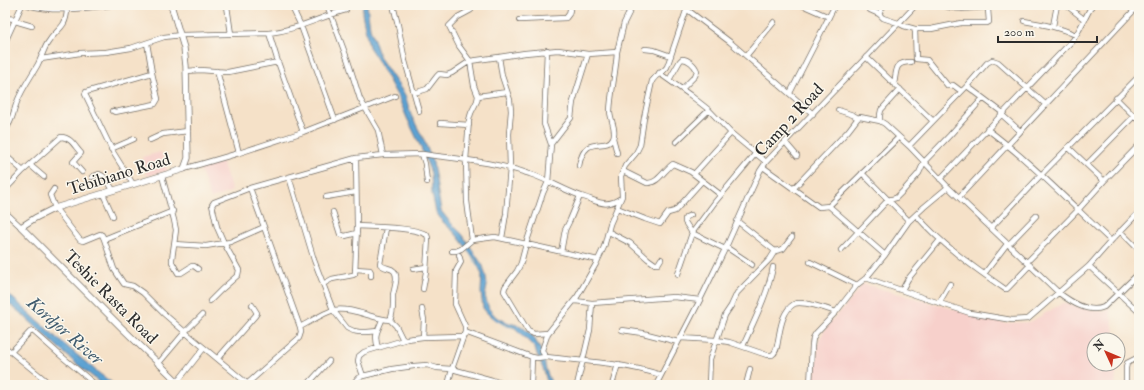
<svg xmlns="http://www.w3.org/2000/svg" width="1144" height="390" font-family="'IM FELL Double Pica',serif">
<style>
.built{fill:#f7d0cb}
.water{fill:#5da2d2;stroke:#44667e}
.lines{fill:none;stroke-linecap:round;stroke-linejoin:round}
.stream{stroke:#5da2d2;stroke-width:1}
.minor-casing{stroke:#726b62;stroke-width:6}
.major-casing{stroke:#726b62;stroke-width:7}
.minor{stroke:#fff;stroke-width:4.5}
.major{stroke:#fff;stroke-width:5.5}
.labels{text-anchor:middle;dominant-baseline:central;stroke-width:3;stroke-linejoin:round;paint-order:stroke}
.street-label{font-size:17px;fill:#2b2b2b;stroke:#fbf7ec}
.water-label{font-size:18px;font-style:italic;fill:#3f5b6e;stroke:#fbf7ec}
</style>
<rect width="100%" height="100%" fill="#fbf7ec"/>
<filter id="ink" filterUnits="userSpaceOnUse"><feTurbulence type="fractalNoise" baseFrequency=".025" numOctaves="2"/><feDisplacementMap in="SourceGraphic" scale="8" xChannelSelector="R" yChannelSelector="G"/><feConvolveMatrix kernelMatrix="1 2 1 2 8 2 1 2 1" color-interpolation-filters="sRGB"/></filter>
<filter id="wash" filterUnits="userSpaceOnUse"><feTurbulence type="fractalNoise" baseFrequency=".012" numOctaves="4" result="noise"/><feDisplacementMap in="SourceGraphic" scale="16" xChannelSelector="R" yChannelSelector="G"/><feGaussianBlur stdDeviation="0.9" result="paint"/><feColorMatrix in="noise" values="0 0 0 0 0 0 0 0 0 0 0 0 0 0 0 0 0 1.4 0 .05"/><feComposite in="paint" operator="in"/></filter>
<g filter="url(#wash)">
<rect width="100%" height="100%" fill="#f5e1c8"/>
<!-- built -->
<path class="built" d="M161 152 167 171 147 176 142 157Z
M222 161 232 191 211 199 200 169Z
M863 284 1004 323 1030 322 1063 303 1105 312 1109 306 1116 340H1094V364H1117L1115 385H813L819 340 829 323 843 309Z"/>
<!-- water -->
<path class="water" d="M363 5H367L370 28 380 58 405 95 411 115 424 140 433 163 441 211 451 223 462 234 483 266 486 277 487 286 485 296 489 309 496 317 509 323 521 326 533 336 543 354 546 370 552 385H548L544 371 534 347 515 328 494 319 488 314 483 308 481 292 482 275 476 260 455 233 443 222 436 212 432 194 431 173 419 143 407 118 399 99 377 59 369 47 362 13Z
M5 291 58 339 100 374 115 385H103L73 361 23 315 5 301Z"/>
<g class="lines">
<!-- stream -->
<path class="stream" d="M467 249 479 268
M492 317 506 326 512 327"/>
</g>
</g>
<g filter="url(#ink)">
<g class="lines">
<defs>
<path id="minor" d="M28 5C56 13 83 8 111 5
M228 5 227 6 231 34
M291 5 301 26 335 120
M327 5 348 61 360 99 378 130 383 155
M393 5 398 25 405 61 419 111
M609 5 630 11
M681 5 730 42 813 114
M802 5 829 17
M870 5V10L879 14 883 18 898 23 904 26 915 29H931L961 23H987L989 22 988 9 986 7C973 8 955 11 943 5
M1066 5 1085 20
M471 10 458 17 449 26 459 46 470 61 474 86 478 96 477 101 471 113 469 120 466 160 467 201 472 240
M879 14 884 5
M5 18 16 19
M519 20 566 18 569 14 571 5
M15 21 32 26
M1024 21C1042 24 1059 27 1076 35
M1053 26 1057 5
M915 29 916 59 927 60 948 86H950L953 85 961 91
M269 33 278 62 303 132
M5 42 22 5
M645 49 654 50 671 56
M547 50 544 124 551 144 571 118 573 102 588 54
M746 56 774 22
M866 57 933 121
M41 59 80 53 106 52 131 48 164 37 181 35 269 33C297 30 320 17 346 10
M187 71 200 70 228 72 278 62
M217 71 239 153
M659 73 690 95 709 110 731 133 766 162
M669 80 680 61 682 59C688 59 695 65 697 71L695 76 682 89
M894 84C897 70 894 62 911 62
M967 86 987 63 992 60 998 62 1045 104
M414 93 427 89 437 76 439 74 447 75 452 73 470 61 499 57
M790 93 835 5
M478 96 507 92
M1116 98 1139 121
M113 111 115 112 155 104 158 99 152 73 147 43
M1001 114 1020 131
M880 121V115L881 110 900 89
M440 123 469 125
M987 129C1032 163 1070 203 1111 241
M5 130C13 121 13 112 17 102 22 89 30 78 37 66 41 59 43 51 47 44 56 28 66 30 67 10
M613 138 617 153
M150 140 163 134 188 131
M676 142 709 110
M785 142 797 156
M909 146 967 86 983 98
M1068 147 1104 181
M111 149 134 139
M422 154C458 159 496 162 530 174 549 180 565 191 584 197 599 202 606 208 621 198
M5 155 23 171
M1087 164 1139 111
M30 165 44 177
M579 166C585 132 605 153 613 138 617 130 610 119 610 111 611 91 616 72 617 52
M763 167 819 207 829 206 899 137
M184 169 239 153 303 132 395 96
M623 171 647 183C658 184 665 169 673 164L691 172 721 195
M862 173 909 221
M694 174 731 133
M162 176 174 220 176 230 172 259V262L178 273H181L192 266H194L198 269
M92 177 99 174 103 176 107 180 113 190
M289 177 314 260 333 310 347 328C357 334 366 332 377 331
M940 179 1073 40 1079 30 1092 5
M133 184 113 152 85 94 86 92 152 73
M948 187 1059 293C1071 302 1089 314 1104 307L1139 273
M54 189 50 195 55 208 80 240 83 241 100 234 102 235 104 239
M793 189 848 131 858 118
M5 190 23 171 61 137C71 137 75 147 81 153L73 162 82 172
M103 194 113 216
M326 197 356 192
M959 197 1139 5
M829 206 885 255
M617 208 645 219 660 224 668 213 675 211 702 181
M173 211 104 239 114 269 124 284 133 286 143 293 163 313 185 332 249 385
M5 212 21 227
M333 212 340 234 345 236 357 233
M691 215 686 217 685 219V222L692 233 725 249
M916 215C941 244 973 267 1005 289H1007L1009 287 1030 265
M737 221 775 251
M357 226C372 227 416 227 427 235L428 238 426 272 423 289
M386 228 380 264C384 269 390 267 394 271 399 277 394 289 393 295 393 304 394 312 390 320L396 326 403 340
M991 228 1041 175 1139 76
M1120 231 1139 250
M609 232 630 243 648 259 655 264H658L661 259
M502 238 506 214 510 168 509 134 511 111 510 100 502 76 499 57 525 53 558 50 588 54 617 52 624 23 633 5
M174 244 206 246 230 242 264 227
M726 247 744 259 752 265
M841 250 888 200 896 198 903 191 919 173 924 162 950 135 983 98 1003 113
M452 251H456L461 249 472 240 495 237 598 260
M561 252 565 230 570 220 580 196
M810 262 857 285
M1027 262 1078 210 1104 181 1139 145
M1089 266 1139 312
M355 269 370 270 371 272V276
M413 269 426 267
M678 274 692 233 715 202 756 153
M984 274 1007 244 1011 242 1036 216
M866 278 921 297 970 313 1012 320 1028 319 1089 266 1111 241 1139 212
M323 284 332 279 353 275 355 274 357 226 356 158
M902 290 908 279 940 240
M210 301 221 290 238 275 239 270 224 243 217 227 212 205 214 202 250 188 356 158 383 155 422 154 425 164 427 182
M575 301 592 303 674 297 700 300
M939 303 950 284
M422 309 424 320 423 337
M300 327C308 323 325 312 334 310 353 307 372 319 390 320
M622 330 643 333 678 342
M465 332 532 357 531 385
M548 333 534 334 528 331 504 291 505 287 517 271 521 263 526 244 543 193 548 182 551 144
M680 338 716 340 729 342 767 355H772C777 352 777 346 778 341 780 330 782 311 794 304 801 300 828 309 836 312
M743 346C754 321 768 294 773 267
M5 347 44 379 47 382V385
M378 348C374 334 377 333 382 320
M11 352 30 332 33 331 60 355 96 385
M532 357 537 358 545 357C584 361 623 363 661 375
M545 357 542 350 548 333 577 297 596 264 604 247 610 224 622 196 621 176 625 166 636 153 640 145 644 118 652 81C657 73 663 73 667 67L688 5
M218 358 255 316 257 313 252 305
M158 364 185 332 202 315
M363 376 392 369 414 366 427 365 437 368 452 369 492 380 507 385
M178 381 204 348
M248 383 299 338 301 332 300 327 250 188
M307 385 329 361
M352 385 358 378 363 376 358 361 359 356 364 352 407 339 423 337 464 336
M448 385 452 369 465 332V326L455 304 456 271 461 262 459 255
M577 385 590 330 592 303
M612 385 618 364
M656 385 700 300 726 247 760 171 766 162 916 5
M709 385 710 359 725 315 731 306 737 293 770 259 775 251 783 249 792 237
M746 385 750 369
M810 385 812 346 813 338 816 333 836 312 857 285 866 278 885 255 909 221 924 207 948 187 909 146 885 124 880 121 860 117 858 118 853 115 838 110
M1126 385V368L1127 363 1139 357"/>
<path id="major" d="M171 5 184 48 186 66 188 158 184 169 55 208 35 218 21 227 122 328 181 385"/>
</defs>
<!-- minor casing -->
<use href="#minor" class="minor-casing"/>
<!-- major casing -->
<use href="#major" class="major-casing"/>
<!-- minor -->
<use href="#minor" class="minor"/>
<!-- major -->
<use href="#major" class="major"/>
</g>
</g>
<g class="labels">
<!-- street labels -->
<g class="street-label">
<text transform="translate(789 120) rotate(-47)">Camp 2 Road</text>
<text transform="translate(119 174) rotate(-17)">Tebibiano Road</text>
<text transform="translate(111 297) rotate(45)">Teshie Rasta Road</text>
</g>
<!-- water labels -->
<g class="water-label">
<text transform="translate(65 331) rotate(41)">Kordjor River</text>
</g>
</g>
<!-- margin -->
<rect width="1144" height="390" fill="none" stroke="#fbf7ec" stroke-width="20"/>
<!-- north arrow -->
<g transform="translate(1106 352) rotate(314)"><circle r="19" fill="#fbf7ec" stroke="#a8a59f"/>
<path d="M0-3L7 15L0 10L-7 15Z" fill="#c8321e"/>
<text y="-6" font-size="11" font-weight="bold" text-anchor="middle" fill="#2b2b2b">N</text>
</g>
<!-- scale -->
<path d="M998 36v6h99v-6" fill="none" stroke="#2b2b2b" stroke-width="2"/>
<text x="1004" y="36" font-size="12" fill="#2b2b2b" stroke="#fbf7ec" stroke-width="3" paint-order="stroke">200 m</text>
</svg>
